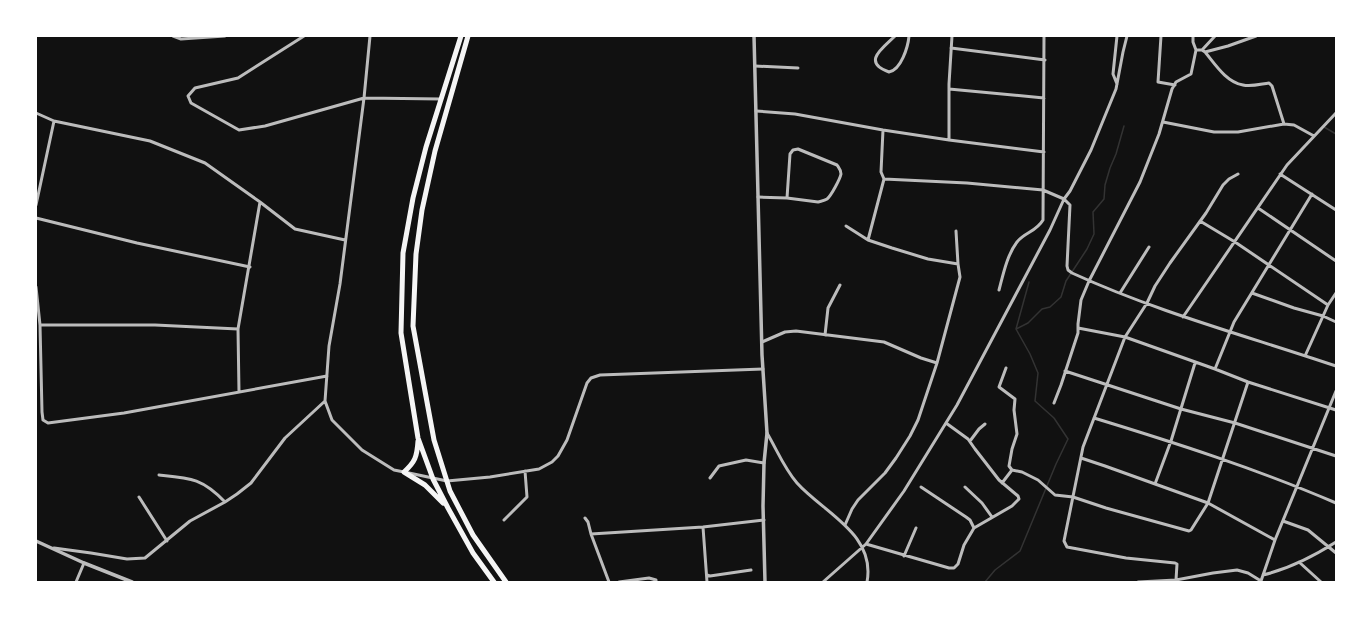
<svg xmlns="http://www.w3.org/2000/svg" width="1372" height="618" font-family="Rubik,sans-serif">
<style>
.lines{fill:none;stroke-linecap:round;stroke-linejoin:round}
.stream{stroke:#333;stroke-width:1.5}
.minor{stroke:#bcbcbc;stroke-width:3}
.tertiary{stroke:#bcbcbc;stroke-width:3.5}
.motorway{stroke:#f5f5f5;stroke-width:5}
</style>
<rect width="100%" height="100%" fill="#111"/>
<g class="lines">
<!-- stream -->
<path class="stream" d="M1324 127 1336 134
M1016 329 1028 323 1042 309 1050 307 1061 297 1066 281 1087 249 1094 234 1093 212 1104 199 1105 185 1110 168 1116 154 1124 126
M985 582 995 570 1020 551 1056 464 1068 439 1054 418 1035 401 1038 373 1030 354 1016 329 1029 282"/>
<!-- minor -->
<path class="minor" d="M173 36 181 39 225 36
M304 36 238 78 195 88 188 96 191 103 239 130 265 126 364 98 441 99
M370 36 364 98 340 284 329 346 325 401 332 420 362 450 394 470 404 472
M895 36C883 48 861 62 889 72 901 70 908 47 909 36
M1161 36 1158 82 1175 85
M951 48 1045 60
M1196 50H1202L1205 52C1215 64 1226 82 1243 85 1251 87 1261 84 1269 83L1272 86 1284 124
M1202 50 1215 36
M1205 52 1228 46 1256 36
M755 66 798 68
M1117 84 1113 74 1117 36
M949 89 1044 98
M756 111 795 114 883 130 949 140 1044 152
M36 113 54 121 150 141 205 163 260 202 295 229 345 240
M1163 122 1214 132H1238L1284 124 1294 125 1314 136
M949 140V84L952 36
M1280 174 1336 210
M884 179 967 183 1043 190 1064 199 1070 205 1067 266 1068 270 1072 273C1157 312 1247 336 1336 366
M758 197 787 198 818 202C821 201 824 201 827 199 831 196 840 179 841 174 841 170 839 168 837 165L798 149 793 150 790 154 787 198
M36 205 54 121
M1258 208 1336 261
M36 218 137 243 250 267
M1200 221 1235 242 1328 305
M846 226 868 240 892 248 928 259 958 264
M868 240 884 179 881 172 883 130
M36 287 40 325 42 412 43 420 48 423 124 413 327 376
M999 290C1003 275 1007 255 1017 242 1025 232 1036 232 1043 220L1044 36
M1120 293 1149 247
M1252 293 1294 308 1323 316 1336 322
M1183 317 1287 165 1336 113
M40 325H155L238 329
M1078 328 1125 337 1215 369 1248 382 1336 410
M825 335 828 308 840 285
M762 342 785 332 796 331 884 342 921 358 937 363
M1305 356 1328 305 1336 293
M1006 368 999 387 1015 399 1014 410 1017 434 1012 449 1009 466 1012 470
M1215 369 1234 322 1312 194
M1065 371 1181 409 1235 423 1336 456
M239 392 238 329 260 202
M1054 403 1061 385 1078 333V324L1081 300 1089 281 1140 182 1159 134 1172 89 1176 82 1191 74 1196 50 1193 42V36
M1094 418C1176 443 1257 469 1336 503
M767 433C777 450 784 468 797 483 824 513 876 534 867 582
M970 441 979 429 985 424
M1081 458 1105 466 1208 503 1275 540
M1012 470 1022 472 1038 480 1055 495 1073 497 1106 508 1189 531 1191 530 1208 503 1248 382
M409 473 447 481 490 477 539 469 552 462 558 456 567 440 587 383 591 378 600 375 763 369
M159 475C190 478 202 478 225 502
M710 478 719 466 746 460 764 463
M1002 483 1012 470
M1155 484 1171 441 1195 363
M921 487 966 517 970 520 974 528
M965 487 982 503 992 517
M139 497 167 541
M585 518 588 522 591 534 609 582
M504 520 527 497 525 471
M1283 521 1308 530 1336 553
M845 525 852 509 858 500 885 473 896 458 910 436 918 420 937 363 960 277 958 264 956 231
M703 527 707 582
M591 534 703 527 764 520
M866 544 949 568H954L958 564 964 545 974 528 1012 506 1019 499 1018 496 999 480 975 449 968 439 946 423
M54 548 91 553 127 559 145 558 190 521 225 502 237 494 251 483 285 438 325 401
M904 556 916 528
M1299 562 1321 582
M707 575 710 576 751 570
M1263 575C1288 569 1314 556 1336 542
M1176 580 1177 564 1175 563 1126 558 1067 547 1064 541 1083 447 1125 337 1147 303 1155 286 1170 263 1206 213 1223 185 1229 179 1238 174
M1261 581 1275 540 1336 391
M76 582 84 563
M619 582 649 578 656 580V582
M823 582 866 544 904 491 957 405 1050 230 1064 199 1070 191 1091 150 1116 89 1123 52 1127 36
M1138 582 1176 580 1213 573 1237 570 1248 573 1261 581"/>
<!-- tertiary -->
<path class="tertiary" d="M754 36 762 355 767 433 764 463 763 506 765 582
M36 541 84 563 132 582"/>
<!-- motorway -->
<path class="motorway" d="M461 36 426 147 413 198 403 253 401 333 418 438 433 479 448 508 473 553 494 582
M468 36 435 151 422 210 416 254 413 326 434 440 450 491 473 535 506 582
M418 441C417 457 415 462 404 472L425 485 443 503"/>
</g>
<!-- border -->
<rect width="1372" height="618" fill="none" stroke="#ffffff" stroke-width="74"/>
</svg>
